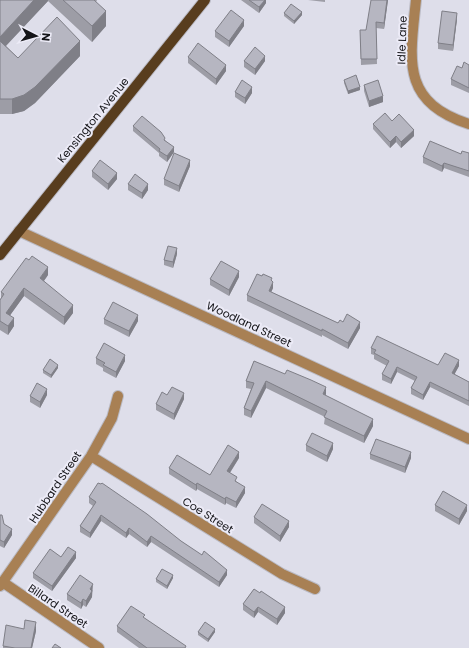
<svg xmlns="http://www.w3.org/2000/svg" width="469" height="648" font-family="Poppins,sans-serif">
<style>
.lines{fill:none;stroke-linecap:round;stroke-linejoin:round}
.minor-casing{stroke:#babac4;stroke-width:12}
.major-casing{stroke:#babac4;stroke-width:12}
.minor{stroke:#a88054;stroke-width:10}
.major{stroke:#583d1e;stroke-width:10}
.wall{fill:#9d9da6}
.shaded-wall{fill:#7f7f87}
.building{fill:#b6b6c1;stroke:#7f7f87}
.labels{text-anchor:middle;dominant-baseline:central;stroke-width:4;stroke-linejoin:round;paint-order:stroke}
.street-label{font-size:11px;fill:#141418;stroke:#ecebf7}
</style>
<rect width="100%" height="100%" fill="#dedeea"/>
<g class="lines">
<defs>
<path id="minor" d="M416 0C410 59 400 102 469 124
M19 231 469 439
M91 456 282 574 315 589
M4 583 99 648
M0 586 91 456 112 418 118 396"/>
<path id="major" d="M0 255 205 0"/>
</defs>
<!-- minor casing -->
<use href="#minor" class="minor-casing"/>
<!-- major casing -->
<use href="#major" class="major-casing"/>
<!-- minor -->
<use href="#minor" class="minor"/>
<!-- major -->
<use href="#major" class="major"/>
</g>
<!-- wall -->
<path class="wall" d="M0 0H97L96 2 106 26 92 42 48 1 6 46 18 58 80 56 35 103 24 111 12 114H0Z
M241 0H266V3L259 13Z
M308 0H325V2Z
M388 0 384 29 376 28 377 64 361 65 360 30H366Z
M284 13 302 15 294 24 284 16Z
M457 19 453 51 438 49V43Z
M244 26 229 47 215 37V31Z
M188 57 226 71 216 85 188 63Z
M244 61H265L255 75 244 67Z
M469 65V93L451 85V79L462 68Z
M344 80 360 90 348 94 344 83Z
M364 85 383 102 369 107 364 91Z
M235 92 252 93 245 104 235 97Z
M392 121 414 136 401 148 396 142 390 148 373 129V124Z
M133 126 165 140 174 152 167 162 159 156V153L133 131Z
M469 153V177L444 168 442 172 423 163V157Z
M190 166 179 192 164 185V179Z
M92 171 117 179 108 190 92 177Z
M128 184 148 190 142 199 128 190Z
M177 254 173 268 164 265V260Z
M48 275 44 281 73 313 64 325 24 296 10 315 14 326 8 335 0 330V300L1 298V292Z
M262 276 272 281 273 288 271 292 338 323 343 322 360 328 348 349 322 335V337L247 301V295Z
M239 277 229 296 210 285V279Z
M104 319 138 321 129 337 104 324Z
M371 348 438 365 459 366 454 374 469 382V406L430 387 423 400 411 394V388L415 381 397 372 391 384 382 380V374L387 366 374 359V355L371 354Z
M96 358 125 361 116 378 103 371V368L96 364Z
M254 361 326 394 325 396 373 426 364 443 324 424 325 417 266 388 251 418 244 415V408L251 389 246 388V381Z
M58 368 51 378 43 373V370Z
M47 395 40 408 30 402V396Z
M167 395 184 399 174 420 156 410V404Z
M306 445 333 449 327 462 306 451Z
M370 454 411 458 405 473 370 459Z
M239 458 230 473 245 493 236 508 226 503 225 505 197 489 196 491 169 474V468L210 475Z
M89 497 181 541 227 575 219 587 151 542 147 547 129 534 126 538 101 521 90 538 80 532V526L93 506 89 503Z
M435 505 467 511 459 525 435 511Z
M0 515 4 524 12 535 4 548 0 546Z
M254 517 289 527 280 542 254 523Z
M61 557 76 558 52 591 33 578V573Z
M173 578 167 589 156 582V579Z
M254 589 285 613 277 625 258 612 254 618 243 610V604Z
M93 590 92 591V597L86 607 83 605 81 609 67 600V594Z
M117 626 186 648H139L117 632Z
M24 629 36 631 32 648H3V646Z
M198 632H215L208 642 198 635Z"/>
<!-- shaded-wall -->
<path class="shaded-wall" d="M34 0H48V1L0 52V37Z
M265 0H266V3L259 13V7Z
M387 0H388L384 29V23Z
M106 11V26L92 42V26Z
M302 12V15L294 24V21Z
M457 13V19L453 51V45Z
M244 20V26L229 47V41Z
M80 41V56L35 103 24 111 12 114V99Z
M265 56V61L255 75V69Z
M226 65V71L216 85V79Z
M252 87V93L245 104V98Z
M360 87V90L348 94V91Z
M383 96V102L369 107V101Z
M414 130V136L401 148V142Z
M396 136V142L390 148V142Z
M174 147V152L167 162V156Z
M190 160V166L179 192V186Z
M444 163V168L442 172V166Z
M117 173V179L108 190V184Z
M148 184V190L142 199V193Z
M177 248V254L173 268V262Z
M48 267V275L40 286V278Z
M239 271V277L229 296V290Z
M273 282V288L269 297V291Z
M24 288V296L6 321V313Z
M73 305V313L64 325V317Z
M138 315V321L129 337V331Z
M14 318V326L8 335V326Z
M360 322V328L348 349V343Z
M125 355V361L116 378V372Z
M459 360V366L452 379V373Z
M58 365V368L51 378V375Z
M397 367V372L391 384V379Z
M266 381V388L251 418V411Z
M430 382V387L423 400V395Z
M326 387V394L323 401V394Z
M47 389V395L40 408V402Z
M184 393V399L174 420V414Z
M373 419V426L364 443V436Z
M333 443V449L327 462V456Z
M239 452V458L227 477V471Z
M411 452V458L405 473V467Z
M197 483V489L196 491V485Z
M245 487V493L236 508V502Z
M226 497V503L225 505V499Z
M467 505V511L459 525V519Z
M101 515V521L90 538V533Z
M289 521V527L280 542V536Z
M129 528V534L126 538V533Z
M12 529V535L4 548V542Z
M151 536V542L147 547V542Z
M76 552V558L52 591V586Z
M227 570V575L219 587V582Z
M173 575V578L167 589V586Z
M93 584 92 597 86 607V601L90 589Z
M83 599V605L81 609V603Z
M258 607V612L254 618V612Z
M285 607V613L277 625V619Z
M36 622V631L32 648H31Z
M215 629V632L208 642V639Z"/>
<!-- building -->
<path class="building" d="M0 0H34L0 37Z
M63 0H94L106 11 92 26Z
M249 0H265L259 7Z
M371 0H387L384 23 376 22 377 59H361L360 30H366Z
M291 4 302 12 294 21 284 13Z
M231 10 244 20 229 41 215 31Z
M442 11 457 13 453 45 438 43Z
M57 17 80 41 35 87 24 95 12 99H0V41L18 58Z
M198 43 226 65 216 79 188 57Z
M255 47 265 56 255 69 244 61Z
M464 62 469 65V88L451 79 457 66 462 68Z
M356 75 360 87 348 91 344 80Z
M242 80 252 87 245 98 235 92Z
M378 80 383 96 369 101 364 85Z
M385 113 392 121 399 114 414 130 401 142 396 136 390 142 373 124Z
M142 116 161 132 165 138 164 140 174 147 167 156 159 151 160 149 133 126Z
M430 141 461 154 462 151 469 153V171L444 163 442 166 423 157Z
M174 153 190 160 179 186 164 179Z
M100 160 117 173 108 184 92 171Z
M135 174 148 184 142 193 128 184Z
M168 246 177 248 173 262 164 260Z
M32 256 48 267 40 278 73 305 64 317 24 288 6 313 14 318 8 326 0 321V300L4 294 1 292 26 258 29 260Z
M221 261 239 271 229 290 210 279Z
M257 274 262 276 263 274 272 278 271 280 273 282 269 291 338 323 340 320 343 322 347 314 360 322 348 343 322 329V331L247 295Z
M113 302 138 315 129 331 104 319Z
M377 336 438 365 445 353 459 360 452 373 469 382V401L430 382 423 395 411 388 417 377 397 367 391 379 382 374 389 361 374 353 376 350 371 348Z
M104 343 125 355 116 372 103 365 105 363 96 358Z
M50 359 58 365 51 375 43 370Z
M254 361 285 374 287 370 311 380 326 387 323 394 373 419 364 436 324 417 327 411 266 381 251 411 244 408 254 383 246 381Z
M37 383 47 389 40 402 30 396Z
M172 387 184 393 174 414 156 404 162 392 167 395Z
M312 433 333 443 327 456 306 445Z
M376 439 411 452 405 467 370 454Z
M228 445 239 452 227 471 237 477 235 481 245 487 236 502 226 497 225 499 197 483 196 485 169 468 177 455 210 475Z
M98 483 101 484 102 483 147 514 181 541 202 555 204 551 227 570 219 582 151 536 147 542 129 528 126 533 101 515 90 533 80 526 96 502 89 497Z
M443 491 467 505 459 519 435 505Z
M262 504 289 521 280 536 254 517Z
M0 515H2L4 524 12 529 4 542 0 540Z
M68 547 76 552 52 586 33 573 50 549 61 557Z
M162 569 173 575 167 586 156 579Z
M80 575 93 584 90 589 92 591 86 601 83 599 81 603 67 594Z
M254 589 260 593 261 591 285 607 277 619 258 607 254 612 243 604Z
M131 606 145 615 143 617 186 646 185 648H147L117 626Z
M25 620 36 622 31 648H15L3 646 6 625 24 629Z
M205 622 215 629 208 639 198 632Z
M55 644 61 648H52Z"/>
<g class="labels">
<!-- street labels -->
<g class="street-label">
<text transform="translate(402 40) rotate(-88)">Idle Lane</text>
<text transform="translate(93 120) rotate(-51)">Kensington Avenue</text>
<text transform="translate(249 324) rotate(25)">Woodland Street</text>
<text transform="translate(55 487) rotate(-56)">Hubbard Street</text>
<text transform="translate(208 515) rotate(32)">Coe Street</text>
<text transform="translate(58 606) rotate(34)">Billard Street</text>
</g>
</g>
<!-- north arrow -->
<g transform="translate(36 36) rotate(96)" stroke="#ecebf7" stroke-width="3" paint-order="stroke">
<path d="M0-3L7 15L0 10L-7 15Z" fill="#141418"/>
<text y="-6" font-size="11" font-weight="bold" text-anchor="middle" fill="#141418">N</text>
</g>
</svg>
